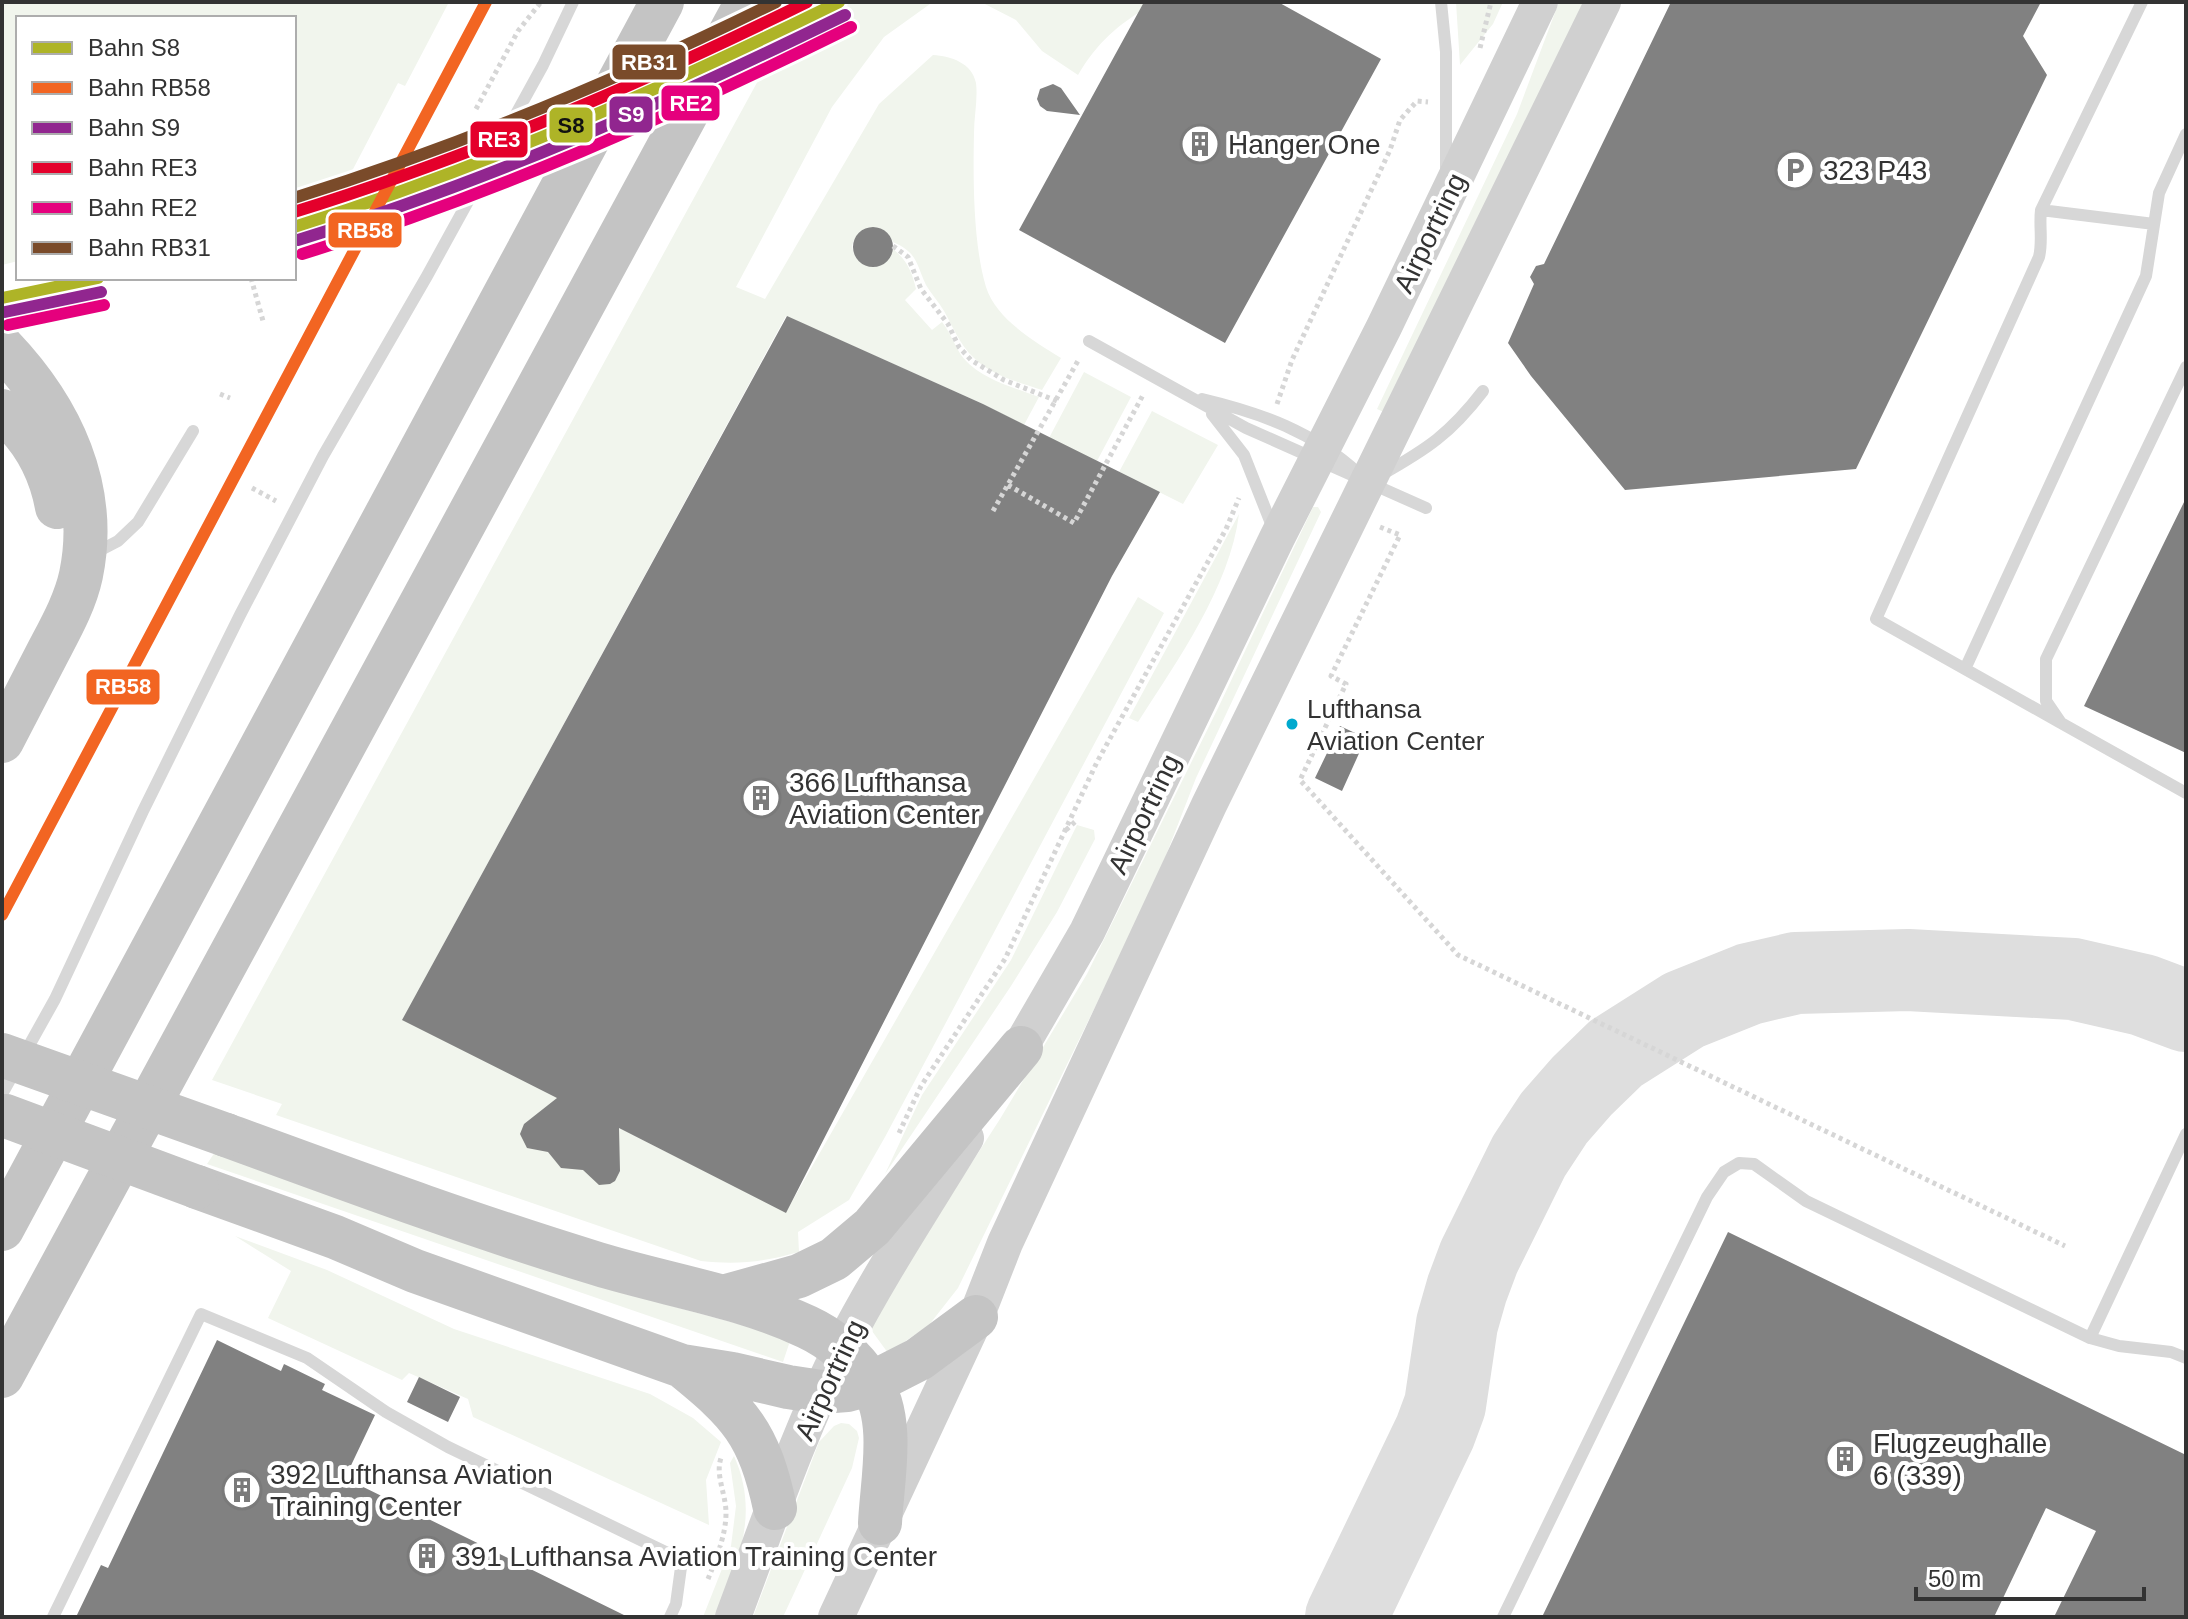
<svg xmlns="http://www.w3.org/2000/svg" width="2188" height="1619" font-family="Arial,sans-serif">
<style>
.green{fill:#f1f5ed}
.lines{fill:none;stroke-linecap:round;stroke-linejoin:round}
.taxiway{stroke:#dedede;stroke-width:82}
.building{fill:#818181}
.path{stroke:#d6d6d6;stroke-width:5;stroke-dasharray:4 4;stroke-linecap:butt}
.lane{stroke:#d7d7d7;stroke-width:12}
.secondary{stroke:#d0d0d0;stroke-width:36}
.highway{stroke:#c4c4c4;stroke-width:44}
.highway-bridge{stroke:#c4c4c4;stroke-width:44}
.rail-1-casing{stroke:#fff;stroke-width:18}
.rail-2-casing{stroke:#fff;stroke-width:18}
.rail-3-casing{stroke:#fff;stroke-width:18}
.rail-4-casing{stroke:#fff;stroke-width:18}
.rail-5-casing{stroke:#fff;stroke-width:18}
.rail-6-casing{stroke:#fff;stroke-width:18}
.rail-1{stroke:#aeb427;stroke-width:12}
.rail-2{stroke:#f26522;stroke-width:12}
.rail-3{stroke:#91268f;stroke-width:12}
.rail-4{stroke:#e4002b;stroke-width:12}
.rail-5{stroke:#e5007d;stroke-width:12}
.rail-6{stroke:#7a4b2a;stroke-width:12}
.bus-dot{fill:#00a9ce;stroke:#fff;stroke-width:3}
.labels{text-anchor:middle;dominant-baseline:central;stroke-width:8;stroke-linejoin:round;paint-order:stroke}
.bus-label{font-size:26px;fill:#333;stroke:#fff;text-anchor:start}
.poi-label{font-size:28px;fill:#333;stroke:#fff;text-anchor:start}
.street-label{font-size:28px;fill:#333;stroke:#fff}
.line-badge{stroke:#fff;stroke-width:3}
.badge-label{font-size:22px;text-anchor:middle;font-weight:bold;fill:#fff}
.pale-badge-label{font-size:22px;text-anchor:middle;font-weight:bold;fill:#111}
</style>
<rect width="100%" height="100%" fill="#fff"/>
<!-- green -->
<path class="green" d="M2 2H449L405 86 398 83 351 173 294 190V18H18V261L2 265Z
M801 2H953L930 4 884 37 832 107 736 287 765 299 879 104 933 55C951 56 972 63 976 83 978 99 974 117 974 133 973 178 973 244 986 287 996 319 1034 341 1061 358L1042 390C1019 382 992 376 974 358 960 345 953 327 944 311 939 302 931 294 926 285 916 264 918 253 893 242 883 220 858 223 852 246 856 271 886 275 893 249 907 260 912 272 916 289L905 300 932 330 942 322C950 332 954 344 961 355 979 379 1013 387 1039 397L1024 425 983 404 786 316 403 1019 786 1212 1138 597 1164 613 885 1137 849 1200 798 1232 799 1252C763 1262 738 1265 701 1261L276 1115 282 1104 212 1080Z
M981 2H1150V6C1118 24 1097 43 1078 75L1042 51 1016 20Z
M1456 2H1503L1493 24 1460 65Z
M1559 2H1590L1388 414 1377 409 1517 114Z
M1084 372 1131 397 1097 461 1049 438Z
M1152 411 1218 445 1183 504 1119 472Z
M1313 507H1318L1321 512 1196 778 1154 886 958 1288 929 1325 888 1353 869 1327 887 1294 1000 1119 1087 974 1220 704Z
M1239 514C1230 587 1177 661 1138 722L1129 718Z
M1077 825 1094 830 1095 839 1057 912 1011 986 885 1174 922 1095 1011 960Z
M215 1152 675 1307 791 1338 783 1362 207 1164Z
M235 1236 327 1270 454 1329 650 1394 693 1418 721 1442 706 1480 709 1525 473 1417 468 1399 409 1373 402 1380 268 1318 291 1271Z
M841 1423 849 1424 857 1431 859 1438 852 1468 783 1617H753L819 1442 834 1426Z
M734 1456C760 1514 738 1562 716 1617H703L731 1546 736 1506 730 1463Z"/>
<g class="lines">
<!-- taxiway -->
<path class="taxiway" d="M1346 1617 1435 1432 1445 1405 1457 1324 1467 1289 1479 1257 1529 1156 1554 1118 1582 1086 1616 1053 1684 1010 1749 984 1796 973 1908 970 2073 979 2143 995 2186 1011"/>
</g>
<!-- building -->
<path class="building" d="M1144 2H1278L1381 59 1225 343 1019 230Z
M1671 2H2041L2023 36 2047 75 1856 469 1625 490 1531 376 1508 343 1534 284 1530 277 1536 266 1544 264Z
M1053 84 1061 88 1080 115 1047 111 1040 106 1037 99 1040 89Z
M853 247a20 20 0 1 1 40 0a20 20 0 1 1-40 0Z
M787 316 983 404 1160 492 1112 576 786 1213 619 1128 620 1171 615 1181 610 1184 599 1185 583 1170 561 1168 548 1152 527 1148 520 1134 524 1124 557 1098 402 1020Z
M2186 498V753L2084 706Z
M1340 726 1366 738 1342 791 1315 778Z
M1728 1232 2186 1455V1617H2054L2096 1531 2046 1508 1994 1617H1542Z
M217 1340 281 1371 284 1364 325 1384 322 1390 375 1415 345 1478 628 1617H76L101 1565 108 1568Z
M419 1377 460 1397 448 1422 407 1402Z"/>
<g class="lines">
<!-- path -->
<path class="path" d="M1480 48 1491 2
M476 109 518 31 541 2
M893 246 908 257 921 289 948 324 959 347 971 360 1004 380 1057 401
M251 278 263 321
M220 394 230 398
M1277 404 1292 360 1390 150 1400 120 1417 101 1428 102
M1008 485 1074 523 1143 395
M252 488 276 501
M993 511 1079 359
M1380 527 1400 535 1331 676 1346 684 1300 780 1458 955 2065 1246
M1066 830 1077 820
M899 1133 921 1086 1005 959 1097 762 1226 529 1239 498
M708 1579C716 1559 726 1535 726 1513 726 1494 715 1475 721 1458"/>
<!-- lane -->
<path class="lane" d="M1441 2 1446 52V171
M2041 210 2154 224
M1089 341 1246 428 1426 508
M2186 367 2046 659V701L2061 723 2186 793
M1202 399C1261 413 1314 432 1359 474
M1212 414 1244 455 1274 531
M1381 475C1427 449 1450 434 1483 391
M93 554 118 541 138 522 193 431
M1965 669 2146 276 2159 193 2186 134
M2061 723 1876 619 2039 257C2043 241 2039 226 2041 210L2142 2
M2 1094 55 999 143 811 240 615 323 456 427 276 543 65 573 2
M2090 1338 2186 1134
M53 1617 201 1314 307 1358 386 1412 448 1447 682 1560 676 1604 670 1617
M1503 1617 1707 1197 1724 1172 1739 1163 1754 1164 1806 1201 2090 1338 2119 1346 2171 1352 2186 1358"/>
<!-- secondary -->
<path class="secondary" d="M1007 1070 1087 932 1277 538 1384 327 1540 2
M733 1617C767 1527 798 1433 842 1347 879 1275 924 1207 966 1138
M836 1617 976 1317 1005 1243 1209 805 1603 2"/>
<!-- highway -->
<path class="highway" d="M2 347C61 409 99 488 81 575 75 603 60 629 47 654 32 683 17 712 2 741
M2 411C32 436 50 468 57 507
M226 1135C349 1180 473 1226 598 1264 667 1285 741 1296 807 1327 833 1339 854 1358 870 1382 896 1418 882 1480 880 1523
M197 1187 335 1237 415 1271 682 1366 732 1374 788 1387 821 1392 847 1390 872 1383 919 1359 976 1317
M2 1229 662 2
M723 1297 799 1276 834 1259 872 1227 1021 1048
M682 1366C740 1413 759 1433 775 1508
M2 1376 747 2"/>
<!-- highway-bridge -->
<path class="highway-bridge" d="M2 1055 226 1135
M6 1116 197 1187"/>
<defs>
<path id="rail-1" d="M294 227C483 168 662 89 839 2
M2 298 98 278"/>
<path id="rail-2" d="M2 915 486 2"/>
<path id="rail-3" d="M298 240C488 182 667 102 845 15
M5 312 101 292"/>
<path id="rail-4" d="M294 212C472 157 641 84 807 2"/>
<path id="rail-5" d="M302 254C493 195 673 115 851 27
M8 325 104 305"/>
<path id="rail-6" d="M294 198C460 146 620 79 776 2"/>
</defs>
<!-- rail-1 casing -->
<use href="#rail-1" class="rail-1-casing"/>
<!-- rail-2 casing -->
<use href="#rail-2" class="rail-2-casing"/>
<!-- rail-3 casing -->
<use href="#rail-3" class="rail-3-casing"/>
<!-- rail-4 casing -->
<use href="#rail-4" class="rail-4-casing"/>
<!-- rail-5 casing -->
<use href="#rail-5" class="rail-5-casing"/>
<!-- rail-6 casing -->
<use href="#rail-6" class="rail-6-casing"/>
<!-- rail-1 -->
<use href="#rail-1" class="rail-1"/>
<!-- rail-2 -->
<use href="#rail-2" class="rail-2"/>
<!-- rail-3 -->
<use href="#rail-3" class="rail-3"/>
<!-- rail-4 -->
<use href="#rail-4" class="rail-4"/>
<!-- rail-5 -->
<use href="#rail-5" class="rail-5"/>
<!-- rail-6 -->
<use href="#rail-6" class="rail-6"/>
</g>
<!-- icons -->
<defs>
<symbol id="building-ring" viewBox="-11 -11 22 22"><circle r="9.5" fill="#fff" stroke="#7a7a7a" stroke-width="1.5"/><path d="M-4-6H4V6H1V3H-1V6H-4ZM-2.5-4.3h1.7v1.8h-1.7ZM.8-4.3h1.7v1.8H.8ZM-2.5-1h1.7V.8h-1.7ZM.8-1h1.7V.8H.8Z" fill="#7a7a7a"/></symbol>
<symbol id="parking-ring" viewBox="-11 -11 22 22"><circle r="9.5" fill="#fff" stroke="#7a7a7a" stroke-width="1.5"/><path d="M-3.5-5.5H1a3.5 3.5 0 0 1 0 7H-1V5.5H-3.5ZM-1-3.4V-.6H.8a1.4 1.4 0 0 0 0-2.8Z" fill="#7a7a7a"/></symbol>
</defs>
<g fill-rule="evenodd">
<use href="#building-ring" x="1178" y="122" width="44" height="44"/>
<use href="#parking-ring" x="1773" y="148" width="44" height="44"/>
<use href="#building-ring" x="739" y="776" width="44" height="44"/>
<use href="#building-ring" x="1823" y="1437" width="44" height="44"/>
<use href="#building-ring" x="220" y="1468" width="44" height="44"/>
<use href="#building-ring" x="405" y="1534" width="44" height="44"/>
</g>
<!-- markers -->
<circle class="bus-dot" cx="1292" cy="724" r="7"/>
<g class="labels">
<!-- bus labels -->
<g class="bus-label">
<text x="1307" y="709">Lufthansa<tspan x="1307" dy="32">Aviation Center</tspan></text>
</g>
<!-- poi labels -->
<g class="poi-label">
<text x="1228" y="144">Hanger One</text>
<text x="1823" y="170">323 P43</text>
<text x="789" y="782">366 Lufthansa<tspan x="789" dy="32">Aviation Center</tspan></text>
<text x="1873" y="1443">Flugzeughalle<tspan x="1873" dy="32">6 (339)</tspan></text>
<text x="270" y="1474">392 Lufthansa Aviation<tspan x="270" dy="32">Training Center</tspan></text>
<text x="455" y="1556">391 Lufthansa Aviation Training Center</text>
</g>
<!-- street labels -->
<g class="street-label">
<text transform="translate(1430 233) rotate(-64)">Airportring</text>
<text transform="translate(1144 814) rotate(-64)">Airportring</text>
<text transform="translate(830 1380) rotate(-65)">Airportring</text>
</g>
</g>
<g class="line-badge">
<rect x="611" y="43" width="76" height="38" rx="8" fill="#7a4b2a"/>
<rect x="660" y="84" width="61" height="38" rx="8" fill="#e5007d"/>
<rect x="608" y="95" width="46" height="39" rx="8" fill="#91268f"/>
<rect x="548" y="106" width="46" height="38" rx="8" fill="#aeb427"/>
<rect x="469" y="120" width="60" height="39" rx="8" fill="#e4002b"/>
<rect x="327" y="211" width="76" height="38" rx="8" fill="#f26522"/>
<rect x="85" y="668" width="76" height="38" rx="8" fill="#f26522"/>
</g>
<g class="badge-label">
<text x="649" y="70">RB31</text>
<text x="691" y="111">RE2</text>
<text x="631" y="122">S9</text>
<text x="499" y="147">RE3</text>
<text x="365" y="238">RB58</text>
<text x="123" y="694">RB58</text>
</g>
<g class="pale-badge-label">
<text x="571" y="133">S8</text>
</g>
<!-- border -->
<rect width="2188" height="1619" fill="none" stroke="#333333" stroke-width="8"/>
<!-- legend -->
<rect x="16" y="16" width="280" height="264" fill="#ffffff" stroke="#adadad" stroke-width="2"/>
<rect x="32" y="42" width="40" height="12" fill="#aeb427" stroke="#adadad" stroke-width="2"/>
<text x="88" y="56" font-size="24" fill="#333333">Bahn S8</text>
<rect x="32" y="82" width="40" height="12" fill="#f26522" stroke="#adadad" stroke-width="2"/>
<text x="88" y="96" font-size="24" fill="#333333">Bahn RB58</text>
<rect x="32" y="122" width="40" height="12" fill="#91268f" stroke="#adadad" stroke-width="2"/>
<text x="88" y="136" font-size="24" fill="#333333">Bahn S9</text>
<rect x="32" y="162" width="40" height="12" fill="#e4002b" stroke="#adadad" stroke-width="2"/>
<text x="88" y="176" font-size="24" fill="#333333">Bahn RE3</text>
<rect x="32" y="202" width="40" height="12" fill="#e5007d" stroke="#adadad" stroke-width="2"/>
<text x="88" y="216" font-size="24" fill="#333333">Bahn RE2</text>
<rect x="32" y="242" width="40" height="12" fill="#7a4b2a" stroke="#adadad" stroke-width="2"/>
<text x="88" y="256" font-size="24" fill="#333333">Bahn RB31</text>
<!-- scale -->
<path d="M1916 1587v12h228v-12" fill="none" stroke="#333333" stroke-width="4"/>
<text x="1928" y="1587" font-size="24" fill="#333333" stroke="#ffffff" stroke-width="6" paint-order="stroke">50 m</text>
</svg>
